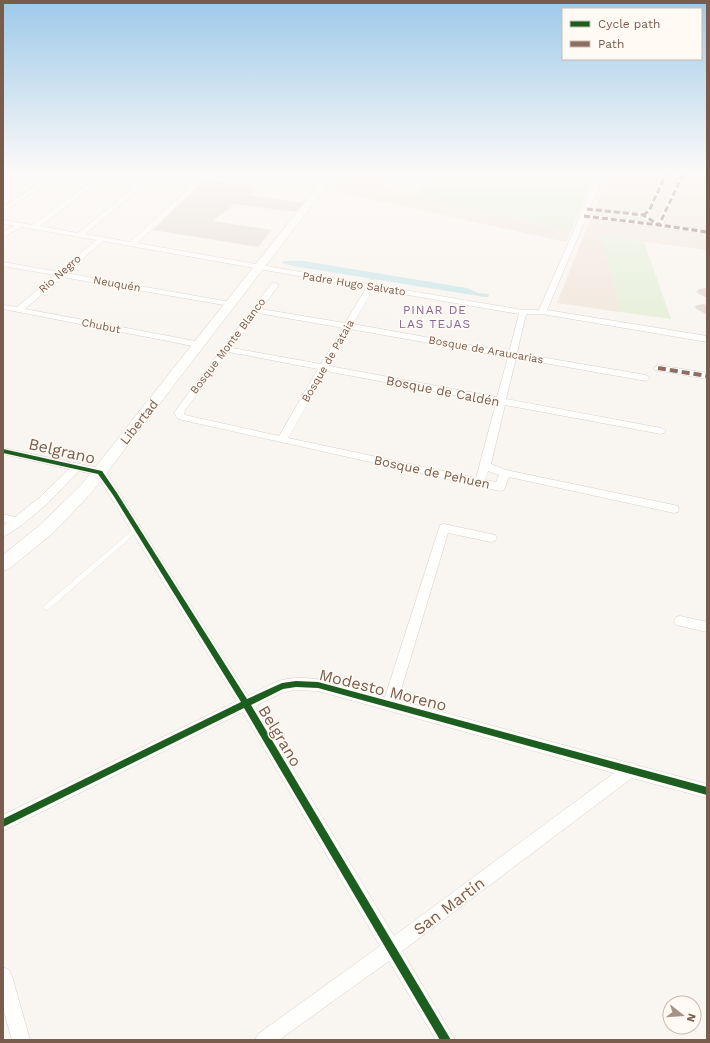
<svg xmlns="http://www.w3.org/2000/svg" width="710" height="1043" font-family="'Work Sans',sans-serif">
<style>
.residential{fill:#f2e8de}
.green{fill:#e7f0db}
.water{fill:#d0e8ea}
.building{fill:#e6ded7}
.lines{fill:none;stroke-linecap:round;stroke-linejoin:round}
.service-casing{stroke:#d7d1cb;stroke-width:0.5}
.minor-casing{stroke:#d7d1cb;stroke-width:1}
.secondary-casing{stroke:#d9d2cb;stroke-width:1}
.service{fill:#fefefd;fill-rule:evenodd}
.minor{fill:#fefefd;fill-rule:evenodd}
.secondary{fill:#fefefd;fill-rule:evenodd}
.quiet-far1{stroke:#8d6e63;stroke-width:3;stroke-dasharray:6 3;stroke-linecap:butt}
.quiet{stroke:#8d6e63;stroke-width:4;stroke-dasharray:8 4;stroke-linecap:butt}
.cycleway-casing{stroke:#fffaf3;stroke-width:2}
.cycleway{fill:#1b5e20;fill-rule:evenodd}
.labels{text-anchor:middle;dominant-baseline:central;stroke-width:3;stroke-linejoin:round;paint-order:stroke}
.far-street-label{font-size:11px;fill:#7a5c4d;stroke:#fffaf3}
.far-neighbourhood-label{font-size:12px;letter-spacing:1px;fill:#846695;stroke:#fffaf3}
.street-label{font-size:13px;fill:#7a5c4d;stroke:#fffaf3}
.near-street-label{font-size:16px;fill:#7a5c4d;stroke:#fffaf3}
</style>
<rect width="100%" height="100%" fill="#f9f5f0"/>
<!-- residential -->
<path class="residential" d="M347 174H392L381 187 571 231 566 242 334 191Z
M605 174H707V250L603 236 620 312 557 303 602 190Z"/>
<!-- green -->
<path class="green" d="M434 174H593L589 188 571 231 416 195Z
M602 236 644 242 671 319 620 312Z"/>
<!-- water -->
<path class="water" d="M284 261H304L467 288 478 293 489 294 488 297H485L293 266 282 263Z"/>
<!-- building -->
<path class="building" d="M206 180 258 188 248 195 303 203 295 212 235 204 212 221 272 230 258 247 153 230Z
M705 288 707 290V298L696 292 698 291 697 290Z
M703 304 707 305V315L695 308 696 307 694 306Z"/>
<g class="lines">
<defs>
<path id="service" d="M137 527 139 528 140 529 139 530 49 609 47 610 45 609 44 607 45 605 135 528Z"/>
<path id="minor" d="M3 174H8L3 177Z
M53 174H60L3 212V207Z
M103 174H110L40 226 78 233 150 174H157L85 234 130 242 199 179 173 174 203 176 211 174 209 176 237 180 246 174H254L238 184 205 180 137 243 368 284 370 280H373L377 282 375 285 523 310H539L592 189 596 174H602L598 189 587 214 649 222 641 217 623 216 620 214C627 209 638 215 646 210L663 174H669L652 211 648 215 657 221 680 174H686L663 224 707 230V234L586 218 547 310 707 336V342L542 314H526L517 353 646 375 650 378 646 381 516 358 506 399 661 428 666 431 664 433 661 434 505 405 491 464 506 470 674 505 678 506 679 509 678 512 674 513 509 477 504 490 500 491 178 419 174 413 179 406 272 283H275L279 285 261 309 345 323 366 288 103 241 66 273 230 302 234 304 230 306 62 277 25 309 201 342 202 344 198 347 3 309V305L17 307 55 275 3 266V262L59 272 96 240 22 227 3 237V232L14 226 3 224V220L32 225ZM373 289 519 314 509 352 353 324ZM258 313 343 328 321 364 232 348ZM350 329 508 357 497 397 329 366ZM229 352 318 369 279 436 185 415 184 413 186 409ZM326 371 496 403 476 478 288 438ZM488 471 499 475 496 482 485 480Z
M658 365 707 373V379L655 370 654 368Z
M3 448 104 469 248 696C259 691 271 683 282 680 314 672 354 689 385 697L440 525 444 524 495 535 497 538 495 541 491 542 448 533 398 700 629 763 631 762 636 765 707 784V798L632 778 402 951 455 1040H436L389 961 279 1040H255L258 1034 380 946 243 712 3 831V815L237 701 97 475 79 471 47 504 22 525 3 537V527L7 523 3 522V514L15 517 39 498 69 469 3 454ZM296 690 318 691 614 773 394 936 255 706 284 692Z
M680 616 707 622V632L676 625 674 621 676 617Z
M3 967 9 970 12 976 30 1040H12L3 1008Z"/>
<path id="secondary" d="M327 174H336L92 492 53 533 9 569 3 571V555L41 524 82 484Z"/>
</defs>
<!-- service casing -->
<use href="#service" class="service-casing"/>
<!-- minor casing -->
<use href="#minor" class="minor-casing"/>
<!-- secondary casing -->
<use href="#secondary" class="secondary-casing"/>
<!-- service -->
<use href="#service" class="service"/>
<!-- minor -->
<use href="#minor" class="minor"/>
<!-- secondary -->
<use href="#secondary" class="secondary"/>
<!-- quiet-far1 -->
<path class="quiet-far1" d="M587 209 643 215 659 225 707 232
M643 215 649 211 666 174
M584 216 659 225 683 174"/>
<!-- quiet -->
<path class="quiet" d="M658 368 707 376"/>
<defs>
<path id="cycleway" d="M3 449 102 471 117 493 247 699 282 683 296 681 318 682 707 787V795L318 688 296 687 283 689 251 705 451 1040H440L244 708 3 827V819L241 702 113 495 98 474 3 453Z"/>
</defs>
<!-- cycleway casing -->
<use href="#cycleway" class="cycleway-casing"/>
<!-- cycleway -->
<use href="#cycleway" class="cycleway"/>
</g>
<!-- sky -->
<linearGradient id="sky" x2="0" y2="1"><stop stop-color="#9ec9e9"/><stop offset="0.54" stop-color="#fcfaf8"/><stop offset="1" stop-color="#fcfaf8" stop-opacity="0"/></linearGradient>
<rect width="710" height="320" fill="url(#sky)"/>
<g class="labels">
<!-- far-street labels -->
<g class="far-street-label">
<text transform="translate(60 274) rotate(-41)">Rio Negro</text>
<text transform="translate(117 284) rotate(10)">Neuquén</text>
<text transform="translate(354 284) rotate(9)">Padre Hugo Salvato</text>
<text transform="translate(101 326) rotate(11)">Chubut</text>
<text transform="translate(228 346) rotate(-53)">Bosque Monte Blanco</text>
<text transform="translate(486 350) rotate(10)">Bosque de Araucarias</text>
<text transform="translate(328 361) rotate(-60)">Bosque de Pataia</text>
</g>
<!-- far-neighbourhood labels -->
<g class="far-neighbourhood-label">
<text x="435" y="310">PINAR DE<tspan x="435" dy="14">LAS TEJAS</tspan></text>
</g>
<!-- street labels -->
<g class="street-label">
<text transform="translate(443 391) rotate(11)">Bosque de Caldén</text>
<text transform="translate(139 422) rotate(-52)">Libertad</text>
<text transform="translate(432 472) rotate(12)">Bosque de Pehuen</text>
</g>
<!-- near-street labels -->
<g class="near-street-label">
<text transform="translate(62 451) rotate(13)">Belgrano</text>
<text transform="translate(383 690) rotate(14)">Modesto Moreno</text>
<text transform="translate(280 736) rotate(59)">Belgrano</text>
<text transform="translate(449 906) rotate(-37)">San Martín</text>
</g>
</g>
<!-- border -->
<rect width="710" height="1043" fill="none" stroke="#7a5c4d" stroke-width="8"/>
<!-- legend -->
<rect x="562" y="8" width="140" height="52" fill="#fffaf3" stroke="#cabbb1"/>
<rect x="570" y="21" width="20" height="6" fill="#1b5e20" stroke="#cabbb1"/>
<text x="598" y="28" font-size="12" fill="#7a5c4d">Cycle path</text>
<rect x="570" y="41" width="20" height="6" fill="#8d6e63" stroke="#cabbb1"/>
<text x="598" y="48" font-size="12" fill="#7a5c4d">Path</text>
<!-- north arrow -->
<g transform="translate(682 1015) rotate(107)"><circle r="19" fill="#fffaf3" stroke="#cabbb1"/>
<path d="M0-3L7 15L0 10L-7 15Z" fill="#a69286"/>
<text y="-6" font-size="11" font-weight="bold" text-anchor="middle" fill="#7a5c4d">N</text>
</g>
</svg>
